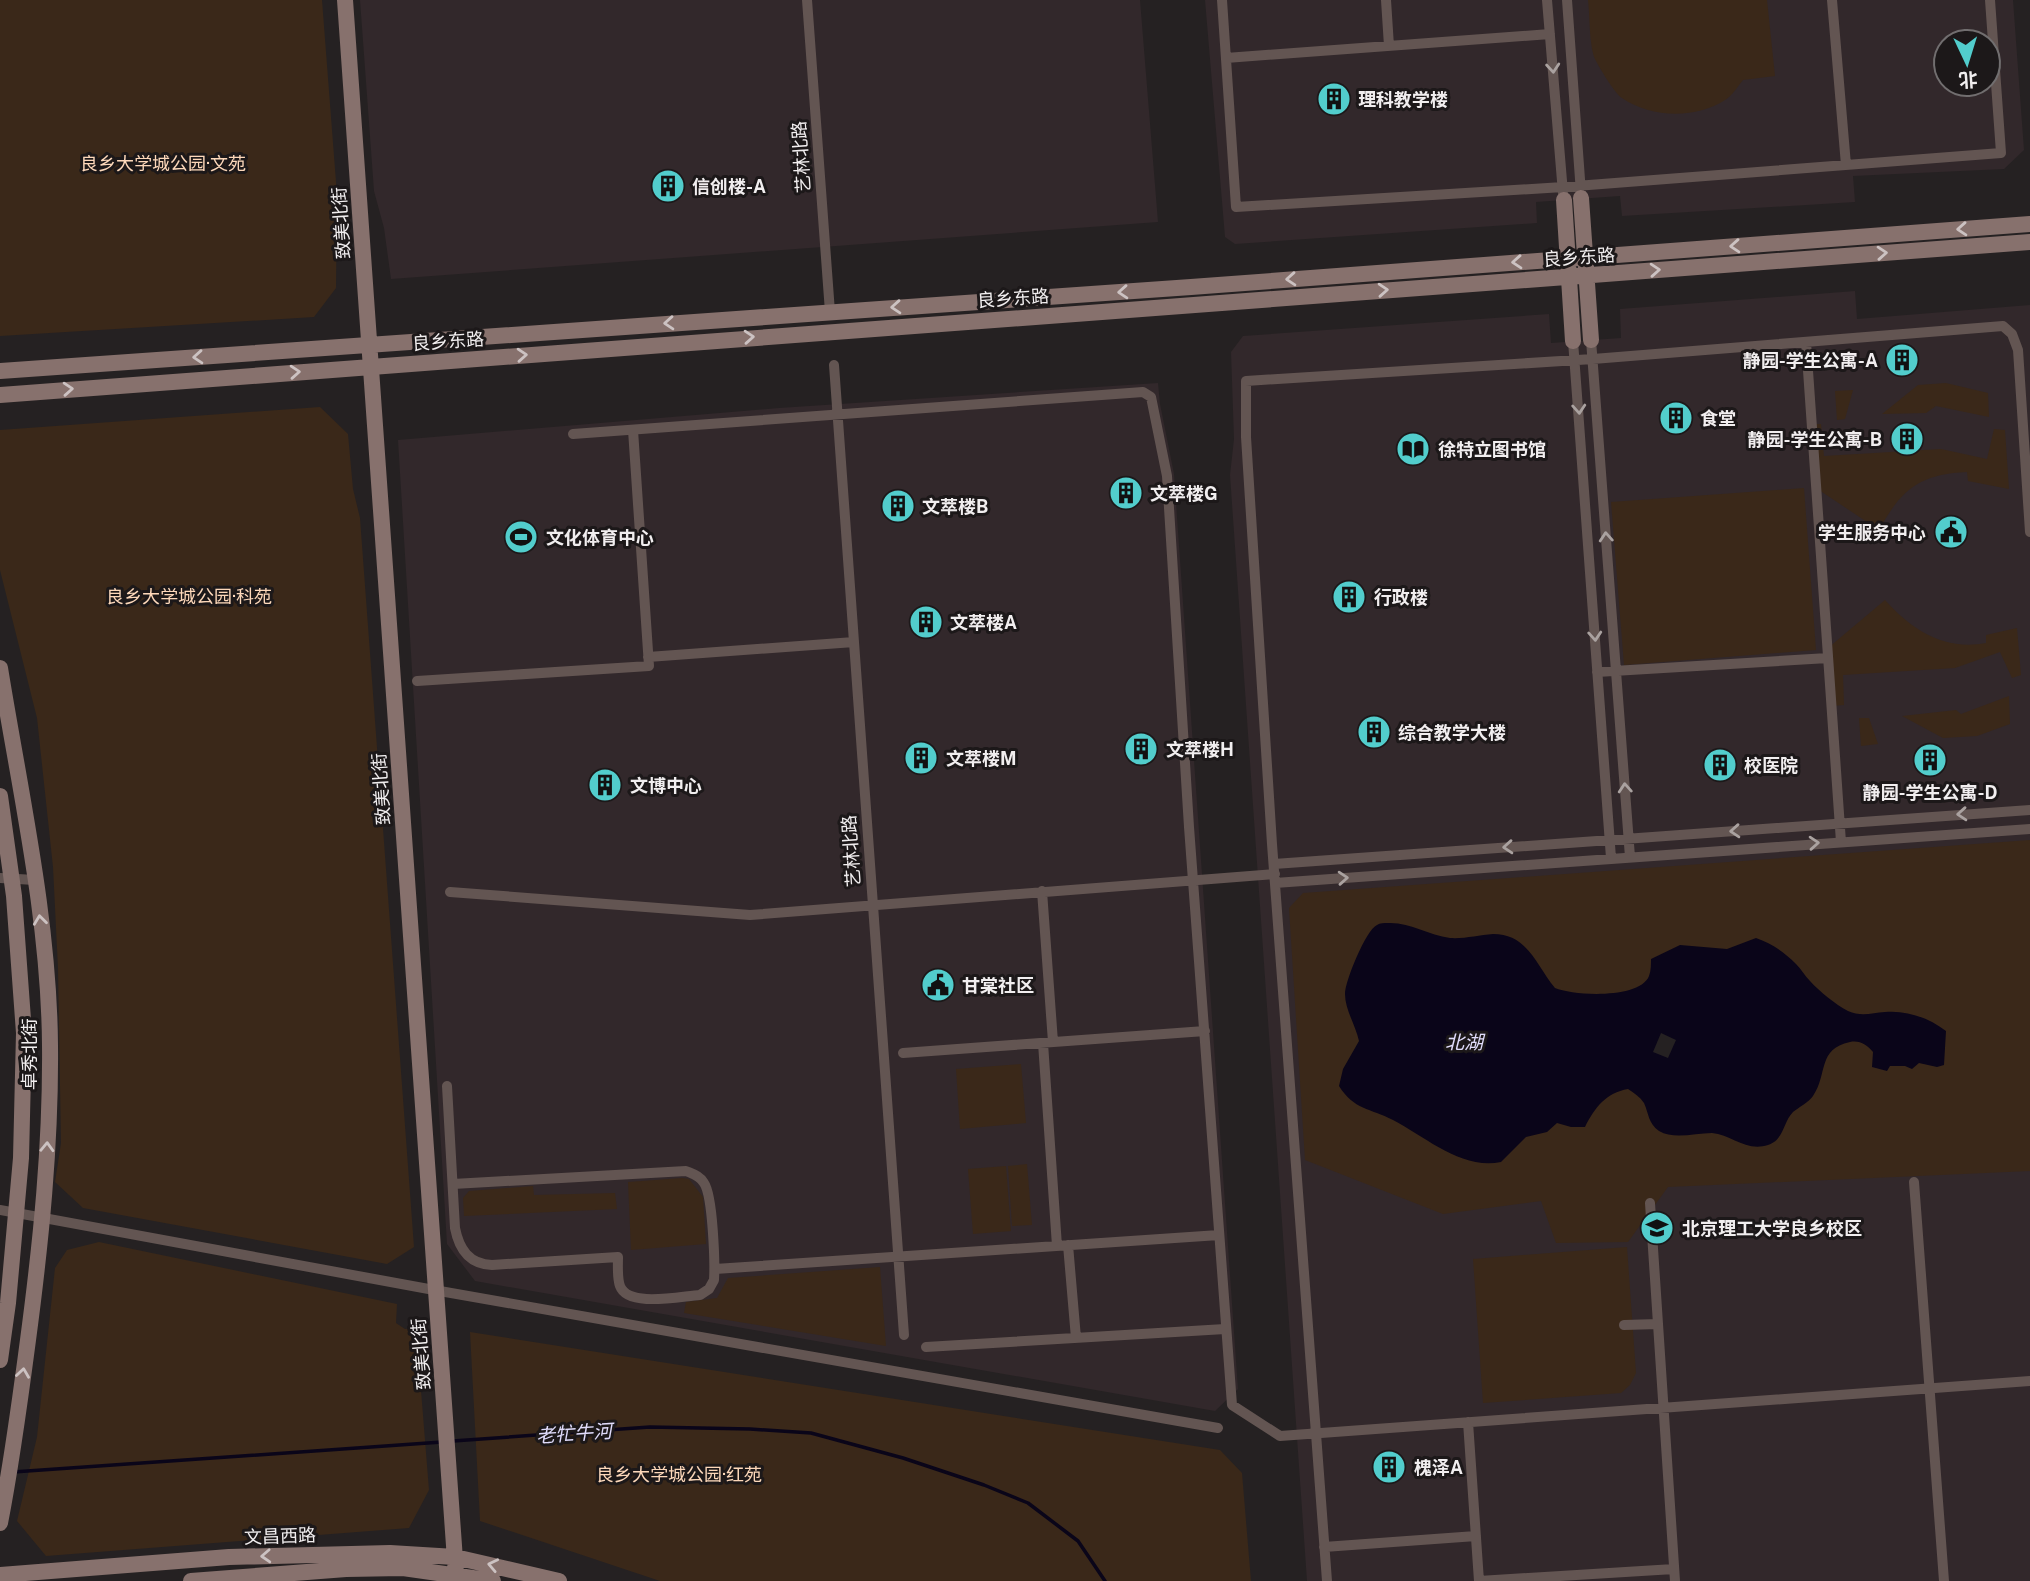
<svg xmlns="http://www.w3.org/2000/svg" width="2030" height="1581" font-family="'Public Sans','Noto Sans SC',sans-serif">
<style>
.built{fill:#32282b;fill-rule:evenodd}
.green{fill:#3a2819}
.water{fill:#0a0519}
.pier{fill:#252122}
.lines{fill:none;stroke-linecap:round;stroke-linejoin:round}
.stream{stroke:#0a0519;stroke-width:3.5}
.street{stroke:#635552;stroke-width:10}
.secondary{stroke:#87716d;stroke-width:16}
.oneway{stroke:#aaa2a0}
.oneway2{stroke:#ccc2c2}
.labels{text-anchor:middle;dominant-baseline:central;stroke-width:6;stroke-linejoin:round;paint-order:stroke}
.poi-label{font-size:18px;font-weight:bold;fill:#f1eeef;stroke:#1c1819;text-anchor:start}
.street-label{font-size:18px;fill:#f1eeef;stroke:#1c1819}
.park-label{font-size:18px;fill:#fdd8ba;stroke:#1c1819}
.water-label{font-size:19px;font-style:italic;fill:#e0dcfb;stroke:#1c1819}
</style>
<rect width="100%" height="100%" fill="#252122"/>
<!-- built -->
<path class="built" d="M360 0H1140L1158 222 391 279 384 228 374 191Z
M1205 0H2013L2024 150 2004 169 1853 176 1855 202 1622 216 1620 196 1536 202 1537 223 1235 244 1225 237ZM1946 42H1988V84H1946Z
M1855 291 1857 319 2030 305V1581H1307L1230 475 1234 439 1231 352 1243 336 1549 314 1551 343 1621 338 1620 309Z
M1158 383 1160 404 1174 474 1238 1389 1215 1411 475 1281 447 1244 398 440 779 408Z"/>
<!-- green -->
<path class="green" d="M0 0H322L337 195 336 288 314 317 0 336Z
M1588 0H1767L1775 76 1743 80C1738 86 1732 96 1725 100 1696 119 1651 118 1622 98 1615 94 1599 67 1595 59 1589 45 1590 16 1588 0Z
M1946 383 1988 393 1989 417 1936 406 1926 413 1882 414 1918 385Z
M1853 390 1845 419 1837 420 1835 391Z
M320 407 348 434 353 489 360 518 414 1247 387 1264 83 1208 55 1182 61 1143 58 968 53 867 37 718 0 570V430Z
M1812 424H1821L1824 456 1941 449 1987 459 1994 429 2005 430 2009 489 1968 481 1967 472C1919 474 1901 490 1879 530L1816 488Z
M1804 488 1816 650 1624 665 1611 502Z
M1885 600C1912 630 1944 651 1986 643V635L2017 628 2021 675 2012 678 2000 652 1955 668 1843 675 1844 705 1832 706 1828 648Z
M2009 696 2010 724 1977 736 1943 738 1902 716 1956 710 1961 714Z
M1859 718H1869L1878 744 1861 746Z
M2030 840V1171L1668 1187 1628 1242 1556 1243 1541 1201 1443 1214 1305 1160 1289 908 1303 893Z
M1021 1064 1026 1123 960 1129 956 1069Z
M1027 1164 1032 1225 1012 1226 1008 1166Z
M1006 1166 1011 1231 973 1234 968 1169Z
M682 1178 689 1179 703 1197 706 1244 631 1250 628 1182Z
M533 1186 534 1195 615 1193 617 1209 464 1216 463 1198 469 1191Z
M99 1242 397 1304 396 1323 405 1329 416 1328 429 1490 409 1528 46 1556 17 1521 37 1437 55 1268 67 1250Z
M1627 1247 1636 1373 1630 1385 1621 1393 1483 1403 1473 1259Z
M880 1267 886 1346 684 1313 686 1302 717 1298 728 1278Z
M470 1332 1220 1450 1242 1473 1251 1581H660L480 1521Z"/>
<!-- water -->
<path class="water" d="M1388 923C1410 922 1428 935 1450 938 1464 939 1479 935 1493 934 1528 934 1536 965 1555 988 1574 996 1640 999 1649 976 1651 971 1651 964 1651 959L1680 945 1727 949 1756 938C1771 943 1784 952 1796 964 1801 969 1805 976 1810 981 1820 992 1835 1004 1848 1011 1861 1017 1872 1013 1885 1012 1907 1010 1929 1018 1946 1031L1944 1065 1937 1067 1919 1063 1912 1069 1905 1066H1890L1887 1071 1872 1067 1873 1052C1867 1045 1860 1040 1850 1042 1817 1049 1828 1074 1813 1096 1808 1103 1799 1107 1793 1112 1783 1122 1784 1140 1768 1145 1746 1152 1732 1135 1712 1133 1695 1133 1674 1140 1659 1131 1648 1123 1649 1114 1644 1103 1640 1097 1634 1093 1628 1089 1606 1093 1595 1107 1585 1127H1571L1557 1123 1547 1132 1526 1137 1501 1162C1461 1170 1426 1137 1393 1120 1370 1108 1354 1110 1339 1086L1343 1069 1359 1041C1356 1026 1345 1010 1345 994 1345 981 1366 930 1377 925 1380 923 1384 923 1388 923Z"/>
<!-- pier -->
<path class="pier" d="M1661 1033 1676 1040 1668 1058 1653 1052Z"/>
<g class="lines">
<!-- stream -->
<path class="stream" d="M453 1441 650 1427 750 1429 811 1433 903 1458 984 1485 1028 1503 1078 1541 1105 1581
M13 1472 442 1442"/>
<!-- street -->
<path class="street" d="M807 0 830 312
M1222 0 1236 207 1563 187 2001 153 1990 0
M1386 0 1389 46
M1547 0 1563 193
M1567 0 1581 193
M1832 0 1846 165
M1226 58 1550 34
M1591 340 1630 857
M1573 341 1611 858
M1806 342 1841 842
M834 365 904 1335
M573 434 1143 392 1151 397 1167 476 1189 827 1232 1405 1280 1436 2030 1381
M648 657 854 642
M1597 672 1828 658
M417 681 649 666 633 430
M1274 864 2030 810
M0 878 35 880
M1275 883 2030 829
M1042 891 1053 1042
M450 892 750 915 1275 874
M1043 1043 1057 1246
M903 1053 1205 1031
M447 1086 455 1228C459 1249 469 1264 492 1265L618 1257C618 1266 617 1278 620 1286 628 1308 681 1296 700 1295L709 1289 714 1280C715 1263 713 1196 704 1183 700 1176 693 1174 686 1171L453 1184
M1914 1182 1944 1581
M1650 1203 1675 1581
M0 1210 434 1290 1218 1428
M1068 1245 1076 1338
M715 1269 1219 1235
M1624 1325 1658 1324
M926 1347 1225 1329
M1468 1422 1479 1581
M1324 1547 1476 1536
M1327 1581 1272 844 1246 437V381L1593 359 2003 326 2012 334 2018 350 2030 532
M1479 1581 1674 1569"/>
<!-- secondary -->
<path class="secondary" d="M345 0 456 1574
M1581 198 1591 340
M1564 200 1573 341
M0 371 1191 287 2030 224
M0 395 2030 242
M0 668C20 792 49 918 50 1045 51 1144 41 1242 28 1340 20 1401 12 1462 0 1523
M0 796 14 896 24 1033 21 1158 8 1303 0 1360
M0 1575 229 1557 390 1553 455 1557 559 1581
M191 1581 346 1569 403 1568 493 1581"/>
</g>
<!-- one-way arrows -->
<defs><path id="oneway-chevron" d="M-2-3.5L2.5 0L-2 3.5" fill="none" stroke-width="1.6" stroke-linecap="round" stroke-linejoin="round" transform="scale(1.75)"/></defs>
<g class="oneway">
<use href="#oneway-chevron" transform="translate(1553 68) rotate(85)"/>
<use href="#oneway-chevron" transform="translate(1579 409) rotate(86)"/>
<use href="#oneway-chevron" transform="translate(1606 537) rotate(-94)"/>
<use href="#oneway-chevron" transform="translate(1595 636) rotate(86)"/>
<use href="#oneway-chevron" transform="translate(1625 788) rotate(-94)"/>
<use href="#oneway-chevron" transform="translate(1962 814) rotate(176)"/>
<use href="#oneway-chevron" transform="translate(1735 831) rotate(176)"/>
<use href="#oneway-chevron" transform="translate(1814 843) rotate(-4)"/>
<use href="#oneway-chevron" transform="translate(1508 847) rotate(176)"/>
<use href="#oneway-chevron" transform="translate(1343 878) rotate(-4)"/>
</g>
<g class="oneway2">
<use href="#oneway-chevron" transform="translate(1962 229) rotate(176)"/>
<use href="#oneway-chevron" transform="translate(1735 246) rotate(176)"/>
<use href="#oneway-chevron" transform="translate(1882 253) rotate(-4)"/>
<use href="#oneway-chevron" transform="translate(1517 262) rotate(176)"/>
<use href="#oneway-chevron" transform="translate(1655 270) rotate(-4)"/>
<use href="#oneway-chevron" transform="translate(1291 279) rotate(176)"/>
<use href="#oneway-chevron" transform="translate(1383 290) rotate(-4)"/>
<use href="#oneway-chevron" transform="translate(1123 292) rotate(176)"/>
<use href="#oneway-chevron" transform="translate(896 307) rotate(176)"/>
<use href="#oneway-chevron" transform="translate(669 323) rotate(176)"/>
<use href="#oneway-chevron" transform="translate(749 337) rotate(-4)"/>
<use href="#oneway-chevron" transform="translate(522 355) rotate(-4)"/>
<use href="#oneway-chevron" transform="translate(198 357) rotate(176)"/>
<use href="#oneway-chevron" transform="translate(295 372) rotate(-4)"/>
<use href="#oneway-chevron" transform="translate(68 389) rotate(-4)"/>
<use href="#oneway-chevron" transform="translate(40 920) rotate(-97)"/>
<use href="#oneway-chevron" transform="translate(47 1147) rotate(-88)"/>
<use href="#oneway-chevron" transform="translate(23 1373) rotate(-82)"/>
<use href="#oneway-chevron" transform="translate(266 1556) rotate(177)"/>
<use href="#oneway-chevron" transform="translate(493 1565) rotate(-168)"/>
</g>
<!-- icons -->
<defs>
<symbol id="building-disc" viewBox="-11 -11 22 22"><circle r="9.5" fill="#52cdcc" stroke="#1c1819"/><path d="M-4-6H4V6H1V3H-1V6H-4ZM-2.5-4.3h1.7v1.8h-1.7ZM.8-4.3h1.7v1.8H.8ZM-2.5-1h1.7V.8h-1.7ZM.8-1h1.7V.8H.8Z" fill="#111"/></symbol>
<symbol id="library-disc" viewBox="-11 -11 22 22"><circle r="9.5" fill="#52cdcc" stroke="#1c1819"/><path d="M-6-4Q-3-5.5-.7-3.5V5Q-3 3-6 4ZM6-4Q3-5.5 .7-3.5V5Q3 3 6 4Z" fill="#111"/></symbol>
<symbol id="civic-disc" viewBox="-11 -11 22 22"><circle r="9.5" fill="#52cdcc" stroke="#1c1819"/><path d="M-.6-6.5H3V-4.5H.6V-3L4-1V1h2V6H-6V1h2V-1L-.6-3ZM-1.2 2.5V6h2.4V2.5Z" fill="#111"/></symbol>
<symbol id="stadium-disc" viewBox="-11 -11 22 22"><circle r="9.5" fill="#52cdcc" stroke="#1c1819"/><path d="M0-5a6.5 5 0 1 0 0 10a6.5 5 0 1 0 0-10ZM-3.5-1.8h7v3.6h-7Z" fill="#111"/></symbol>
<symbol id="university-disc" viewBox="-11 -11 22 22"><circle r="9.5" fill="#52cdcc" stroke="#1c1819"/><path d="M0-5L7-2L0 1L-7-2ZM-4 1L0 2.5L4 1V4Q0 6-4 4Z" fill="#111"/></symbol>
</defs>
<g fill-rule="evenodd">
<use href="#building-disc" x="1315" y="80" width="38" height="38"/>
<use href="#building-disc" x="649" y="167" width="38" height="38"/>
<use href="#building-disc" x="1883" y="341" width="38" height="38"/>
<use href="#building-disc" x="1657" y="399" width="38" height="38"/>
<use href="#building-disc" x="1888" y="420" width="38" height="38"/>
<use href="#library-disc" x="1394" y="430" width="38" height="38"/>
<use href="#building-disc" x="1107" y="474" width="38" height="38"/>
<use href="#building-disc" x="879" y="487" width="38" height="38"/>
<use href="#civic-disc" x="1932" y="513" width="38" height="38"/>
<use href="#stadium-disc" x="502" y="518" width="38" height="38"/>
<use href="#building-disc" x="1330" y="578" width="38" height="38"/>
<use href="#building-disc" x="907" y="603" width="38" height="38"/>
<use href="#building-disc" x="1355" y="713" width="38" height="38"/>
<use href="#building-disc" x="1122" y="730" width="38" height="38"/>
<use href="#building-disc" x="902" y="739" width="38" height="38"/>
<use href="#building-disc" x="1911" y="741" width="38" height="38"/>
<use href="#building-disc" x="1701" y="746" width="38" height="38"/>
<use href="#building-disc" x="586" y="766" width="38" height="38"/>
<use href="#civic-disc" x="919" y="966" width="38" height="38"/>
<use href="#university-disc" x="1638" y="1209" width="38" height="38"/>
<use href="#building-disc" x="1370" y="1448" width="38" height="38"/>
</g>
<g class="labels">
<!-- poi labels -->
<g class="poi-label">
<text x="1358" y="99">理科教学楼</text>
<text x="692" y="186">信创楼-A</text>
<text x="1878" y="360" text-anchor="end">静园-学生公寓-A</text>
<text x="1700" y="418">食堂</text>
<text x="1882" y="439" text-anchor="end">静园-学生公寓-B</text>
<text x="1438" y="449">徐特立图书馆</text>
<text x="1150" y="493">文萃楼G</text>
<text x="922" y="506">文萃楼B</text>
<text x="1926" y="532" text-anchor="end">学生服务中心</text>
<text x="546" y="537">文化体育中心</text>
<text x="1374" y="597">行政楼</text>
<text x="950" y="622">文萃楼A</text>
<text x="1398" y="732">综合教学大楼</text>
<text x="1166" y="749">文萃楼H</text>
<text x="946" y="758">文萃楼M</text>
<text x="1744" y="765">校医院</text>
<text x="630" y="785">文博中心</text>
<text x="1930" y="792" text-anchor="middle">静园-学生公寓-D</text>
<text x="962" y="985">甘棠社区</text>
<text x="1682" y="1228">北京理工大学良乡校区</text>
<text x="1414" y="1467">槐泽A</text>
</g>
<!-- street labels -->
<g class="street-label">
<text transform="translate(801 157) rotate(-94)">艺林北路</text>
<text transform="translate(341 223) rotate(-94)">致美北街</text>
<text transform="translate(1579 257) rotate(-4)">良乡东路</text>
<text transform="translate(1013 298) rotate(-4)">良乡东路</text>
<text transform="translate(448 341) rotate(-4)">良乡东路</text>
<text transform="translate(381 789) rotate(-94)">致美北街</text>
<text transform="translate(851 851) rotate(-94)">艺林北路</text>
<text transform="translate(29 1054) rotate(-90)">卓秀北街</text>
<text transform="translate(421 1354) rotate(-95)">致美北街</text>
<text transform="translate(280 1536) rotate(-2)">文昌西路</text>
</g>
<!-- park labels -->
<g class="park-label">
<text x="163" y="163">良乡大学城公园·文苑</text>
<text x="189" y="596">良乡大学城公园·科苑</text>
<text x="679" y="1474">良乡大学城公园·红苑</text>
</g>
<!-- water labels -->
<g class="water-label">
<text x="1464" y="1042">北湖</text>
<text transform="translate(574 1433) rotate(-4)">老牤牛河</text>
</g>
</g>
<!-- north arrow -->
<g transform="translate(1967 63) rotate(176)"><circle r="33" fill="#1c1819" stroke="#716e6f" stroke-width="2"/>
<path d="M0-5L12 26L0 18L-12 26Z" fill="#52cdcc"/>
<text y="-10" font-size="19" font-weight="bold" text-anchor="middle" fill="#f1eeef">北</text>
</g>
</svg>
